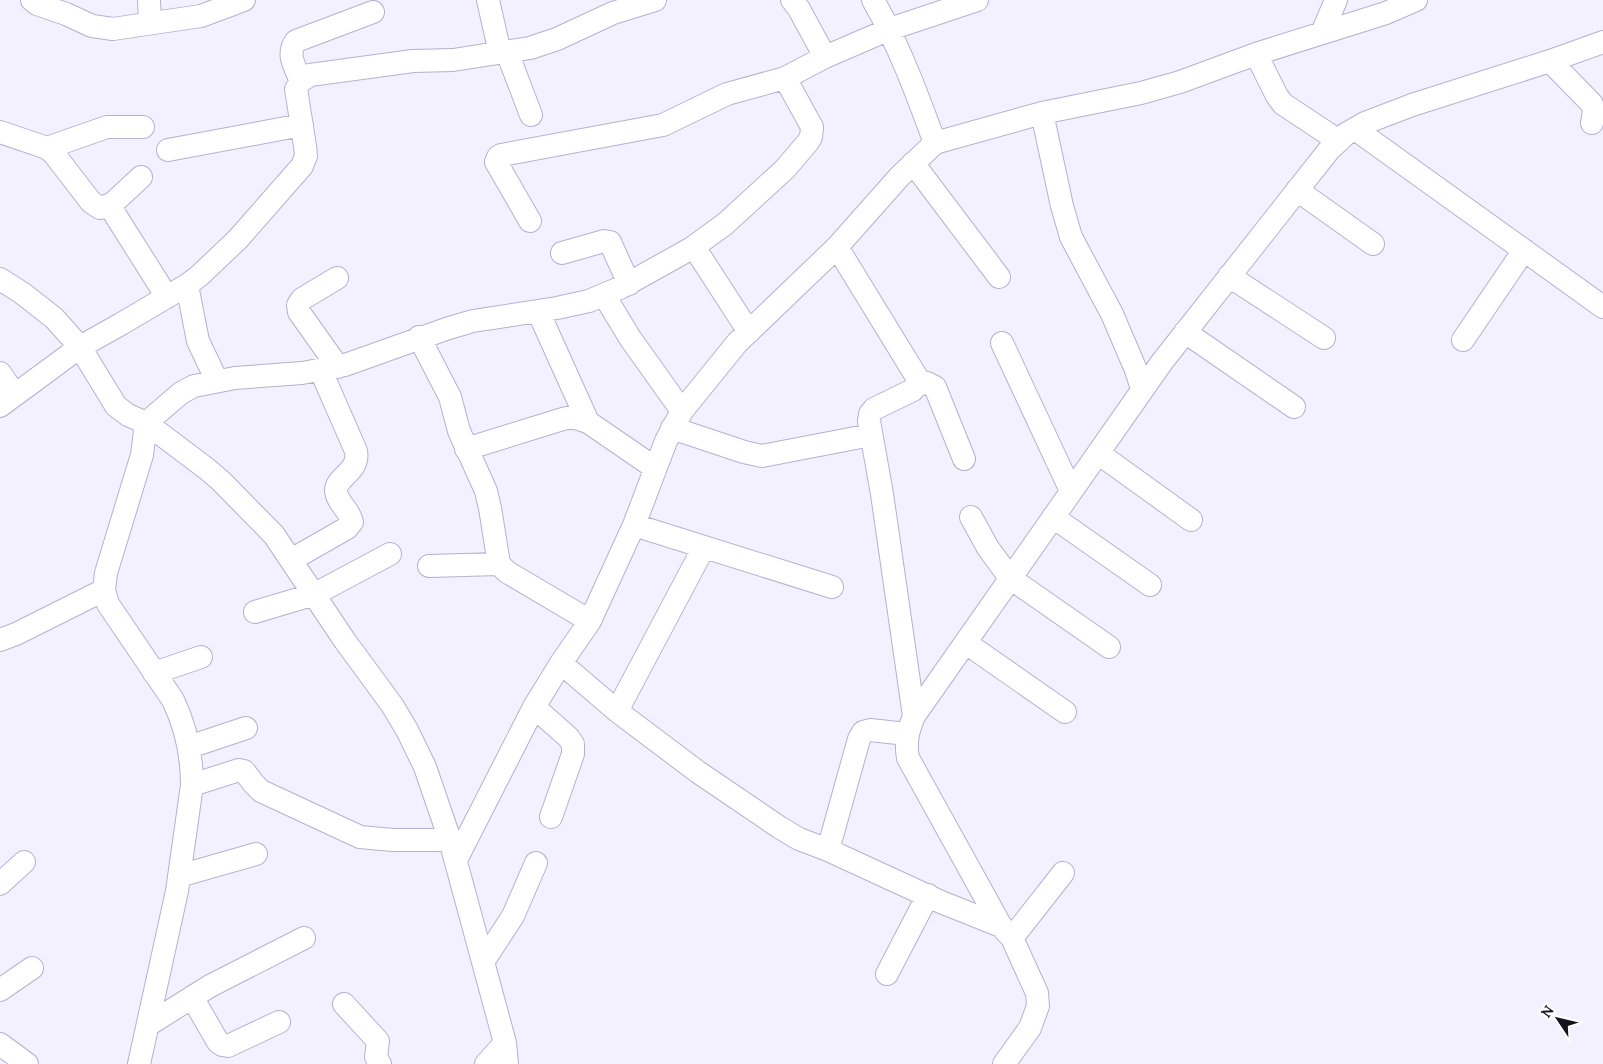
<svg xmlns="http://www.w3.org/2000/svg" width="1603" height="1064" font-family="Lora,serif">
<style>
.lines{fill:none;stroke-linecap:round;stroke-linejoin:round}
.minor-casing{stroke:#b6b0d0;stroke-width:24}
.minor{stroke:#fff;stroke-width:22}
</style>
<rect width="100%" height="100%" fill="#f3f1ff"/>
<g class="lines">
<defs>
<path id="minor" d="M32 0 37 4 66 14 92 26 113 29 201 16 244 0
M149 0 150 23
M488 0 500 53
M792 0 799 9 825 57
M873 0C899 45 917 94 935 143
M1322 33 1336 0
M507 52 531 115
M1256 54 1277 96 1283 104 1339 141
M1550 61 1592 104 1594 111 1592 123
M301 81C295 67 286 54 296 41L373 12
M1042 113 1062 206 1071 237 1112 314 1136 370 1142 389
M1355 129 1603 307
M0 132 47 148 54 154 91 202 100 208 112 204 141 177
M47 148 107 127H143
M168 150 302 125
M913 163 999 277
M1297 190 1373 244
M109 205 167 297
M530 221 496 162 498 157 501 155 663 125 727 94 785 78 825 57 890 29 977 0
M694 247 749 332
M837 247 918 379 917 385 913 390 874 409 870 414 869 421 882 494 914 716
M562 253 604 241 610 242 629 284
M1229 276 1324 338
M337 278 302 299 298 305 299 312 338 367
M0 279 22 293 54 318 80 347 116 406 128 415 146 423 207 469 221 481 274 535 345 641 392 705 407 730 425 767 450 840 505 1043 507 1064
M187 285 198 341 217 381
M604 295 630 338 682 411
M538 311 588 422
M1185 332 1294 407
M419 337 450 397 459 431 486 491 490 508 499 564 507 572 590 621
M1463 340 1524 250
M1002 343 1071 491
M0 373 15 395
M917 385 927 383 935 387 964 459
M0 406 80 347 121 324 187 285 199 276 238 239 302 166 306 156 305 146 296 89 301 81 310 75 413 61 453 60 530 48 557 39 613 13 655 0
M672 428 744 452 762 456 871 435
M466 449 566 418H576L588 422 655 468
M1098 453 1191 520
M971 517 988 548 1010 578 1109 647
M1053 517 1150 585
M634 525 832 587
M291 560 347 528 352 522C350 510 337 503 336 491 336 476 360 472 356 451L321 371
M429 566 499 564
M255 612 315 594 390 554
M0 640 16 634 104 590
M966 643 1065 712
M561 663 617 711 698 772 779 827 799 839 828 850 941 902 1001 926
M154 673 201 657
M534 707 568 737 573 744V754L551 817
M617 711 704 547
M189 747 246 728
M192 785 239 770 244 771 254 784 261 791 360 837 393 840H450
M828 850 859 739 863 732 870 730 907 734
M456 860 534 707 561 663 590 621 634 525 666 441 682 411 737 343 837 247 900 176 935 143 949 139 1042 113 1141 93 1180 82 1256 54 1386 13 1416 0
M179 876 256 854
M0 884 24 862
M1012 938 1063 873
M483 962 513 916 536 863
M887 974 928 895
M0 990 32 968
M192 997 218 1042 222 1045 228 1046 279 1022
M344 1004 378 1041 376 1057 380 1064
M148 1025 210 986 304 938
M0 1044 27 1064
M139 1064 177 891 192 785C192 755 186 727 173 700L108 604 104 590 106 573 142 455 146 423 181 393 194 386 235 378 302 373 345 365 449 328 473 321 557 308 589 301 622 287 692 248 725 224 785 169 808 142 811 137 812 127 785 78
M486 1064 505 1043
M1004 1064 1030 1028 1038 1006 1037 993 1012 938 1001 926 908 758C905 741 908 731 914 716L1162 362 1329 150 1346 134 1365 123 1412 105 1550 61 1603 42"/>
</defs>
<!-- minor casing -->
<use href="#minor" class="minor-casing"/>
<!-- minor -->
<use href="#minor" class="minor"/>
</g>
<!-- north arrow -->
<g transform="translate(1558 1019) rotate(305)" stroke="#ffffff" stroke-width="4" paint-order="stroke">
<path d="M0-4L9 19L0 12L-9 19Z" fill="#15131e"/>
<text y="-8" font-size="14" font-weight="bold" text-anchor="middle" fill="#15131e">N</text>
</g>
</svg>
